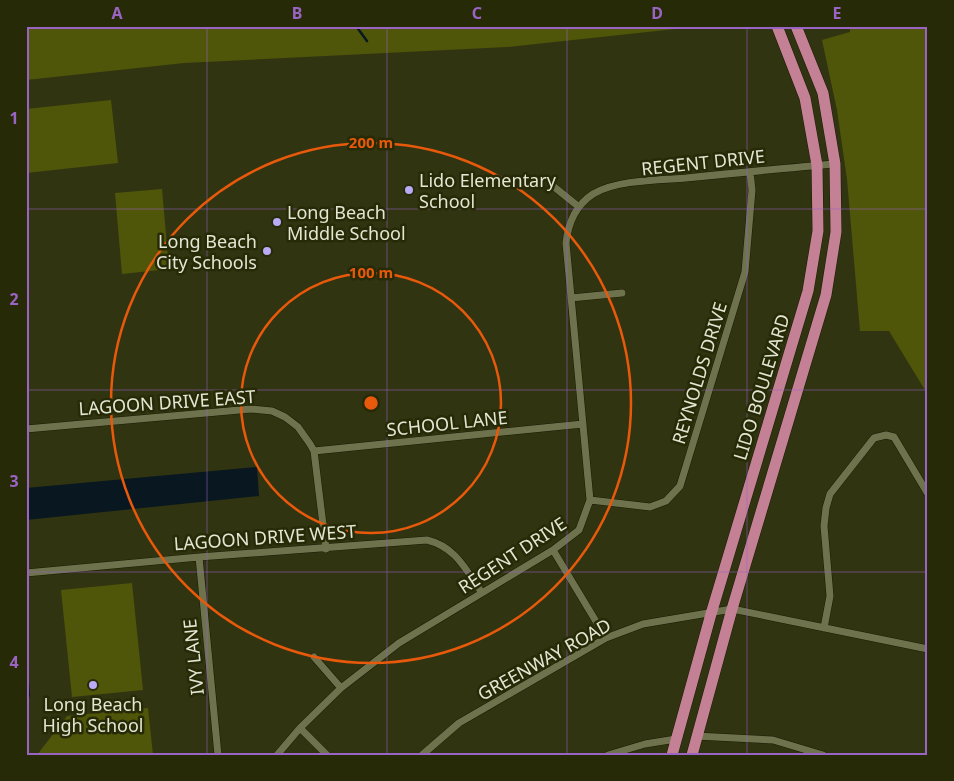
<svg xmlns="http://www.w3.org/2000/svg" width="954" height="781" font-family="'Noto Sans',sans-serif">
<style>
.green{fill:#505609}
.water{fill:#091820}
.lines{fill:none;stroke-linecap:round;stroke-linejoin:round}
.stream{stroke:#091820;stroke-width:2.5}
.minor-casing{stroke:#191b00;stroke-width:8}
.trunk-casing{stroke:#191b00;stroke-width:12}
.minor{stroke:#6e734e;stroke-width:7}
.trunk{stroke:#c48095;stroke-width:11}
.grid{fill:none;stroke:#9a64c5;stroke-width:1;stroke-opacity:0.55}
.ring{fill:none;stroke:#e8590c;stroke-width:2.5}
.poi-dot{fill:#bbaaf6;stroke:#272a06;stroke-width:2}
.labels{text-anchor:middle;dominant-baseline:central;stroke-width:5;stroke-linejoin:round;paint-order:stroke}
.street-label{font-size:18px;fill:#e3e6d2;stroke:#272a06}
.poi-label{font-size:18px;fill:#e3e6d2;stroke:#272a06;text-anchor:start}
.centre{fill:#e8590c;stroke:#272a06;stroke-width:2.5}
.ring-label{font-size:15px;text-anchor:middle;font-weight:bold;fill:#e8590c;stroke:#272a06;stroke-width:5;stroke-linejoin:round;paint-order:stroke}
.neatline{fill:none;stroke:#9a64c5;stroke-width:2}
.grid-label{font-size:16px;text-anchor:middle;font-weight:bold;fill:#9a64c5}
</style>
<rect width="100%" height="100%" fill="#313411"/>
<!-- green -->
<path class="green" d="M26 26H703L507 47 184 63 26 80Z
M850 26H928V395L889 331H860L847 179 837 110 822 40 850 32Z
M111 100 118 163 26 173V109Z
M162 189 169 269 122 274 115 193Z
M132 583 143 690 72 697 61 590Z
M148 708 153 755H37L67 716Z"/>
<!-- water -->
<path class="water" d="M257 467 259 496 26 520V488Z
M26 637 30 695 26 708Z"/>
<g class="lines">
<!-- stream -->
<path class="stream" d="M356 26 367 41"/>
<defs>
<path id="minor" d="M553 186 579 207
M571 298 622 293
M26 429 251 409 272 411 285 417 298 427 310 444 314 451 326 549
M314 451 583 424
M590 500 650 507 666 501 680 486 745 272 752 190 750 172
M553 550 606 638
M199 557 218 755
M26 573 199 557 427 540C456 547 466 570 482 593
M824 628 830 596 824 526 826 508 830 494 874 438 886 435 894 437 928 494
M314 657 341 688
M300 728 327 755
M696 736 773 740 823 755
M277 755 300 728 341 688 399 643 553 550 579 530 590 500 566 243C568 224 576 205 593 194 615 180 660 180 686 178 736 173 786 168 835 164
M422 755 459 723 606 638 643 624 732 609 928 649
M608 755 645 744 676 739"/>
<path id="trunk" d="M672 755 711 614 808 291 818 231 817 165 805 98 777 26
M692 755 732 609 826 295 836 232 835 164 823 93 796 26"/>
</defs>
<!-- minor casing -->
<use href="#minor" class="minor-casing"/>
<!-- trunk casing -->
<use href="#trunk" class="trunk-casing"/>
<!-- minor -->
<use href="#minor" class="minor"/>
<!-- trunk -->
<use href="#trunk" class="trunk"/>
</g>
<!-- grid -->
<path class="grid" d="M207 26V755M387 26V755M567 26V755M747 26V755M26 209H928M26 390H928M26 572H928"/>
<!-- distance rings -->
<g class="ring">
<circle cx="371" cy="403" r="130"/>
<circle cx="371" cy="403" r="260"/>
</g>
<!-- markers -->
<g class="poi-dot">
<circle cx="409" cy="190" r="5"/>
<circle cx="277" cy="222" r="5"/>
<circle cx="267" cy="251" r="5"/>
<circle cx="93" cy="685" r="5"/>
</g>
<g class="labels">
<!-- street labels -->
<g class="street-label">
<text transform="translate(703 162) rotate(-6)">REGENT DRIVE</text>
<text transform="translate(699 373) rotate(-73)">REYNOLDS DRIVE</text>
<text transform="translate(761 387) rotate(-73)">LIDO BOULEVARD</text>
<text transform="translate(167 402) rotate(-4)">LAGOON DRIVE EAST</text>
<text transform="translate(447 423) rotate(-6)">SCHOOL LANE</text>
<text transform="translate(265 537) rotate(-4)">LAGOON DRIVE WEST</text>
<text transform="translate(512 555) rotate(-33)">REGENT DRIVE</text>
<text transform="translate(193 657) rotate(-96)">IVY LANE</text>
<text transform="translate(544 659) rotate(-29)">GREENWAY ROAD</text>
</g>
<!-- poi labels -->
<g class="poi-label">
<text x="419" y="180">Lido Elementary<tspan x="419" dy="21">School</tspan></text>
<text x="287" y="212">Long Beach<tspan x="287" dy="21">Middle School</tspan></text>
<text x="257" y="241" text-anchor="end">Long Beach<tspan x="257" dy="21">City Schools</tspan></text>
<text x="93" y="704" text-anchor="middle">Long Beach<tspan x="93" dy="21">High School</tspan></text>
</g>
</g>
<circle cx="371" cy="403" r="8" class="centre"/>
<g class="ring-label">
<text x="371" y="148">200 m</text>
<text x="371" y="278">100 m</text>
</g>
<!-- border -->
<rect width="954" height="781" fill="none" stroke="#272a06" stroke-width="55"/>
<rect x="28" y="28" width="898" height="726" class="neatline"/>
<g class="grid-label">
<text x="117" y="19">A</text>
<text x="297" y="19">B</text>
<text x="477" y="19">C</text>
<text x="657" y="19">D</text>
<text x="837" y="19">E</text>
<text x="14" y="124">1</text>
<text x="14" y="305">2</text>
<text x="14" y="487">3</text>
<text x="14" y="668">4</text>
</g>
</svg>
